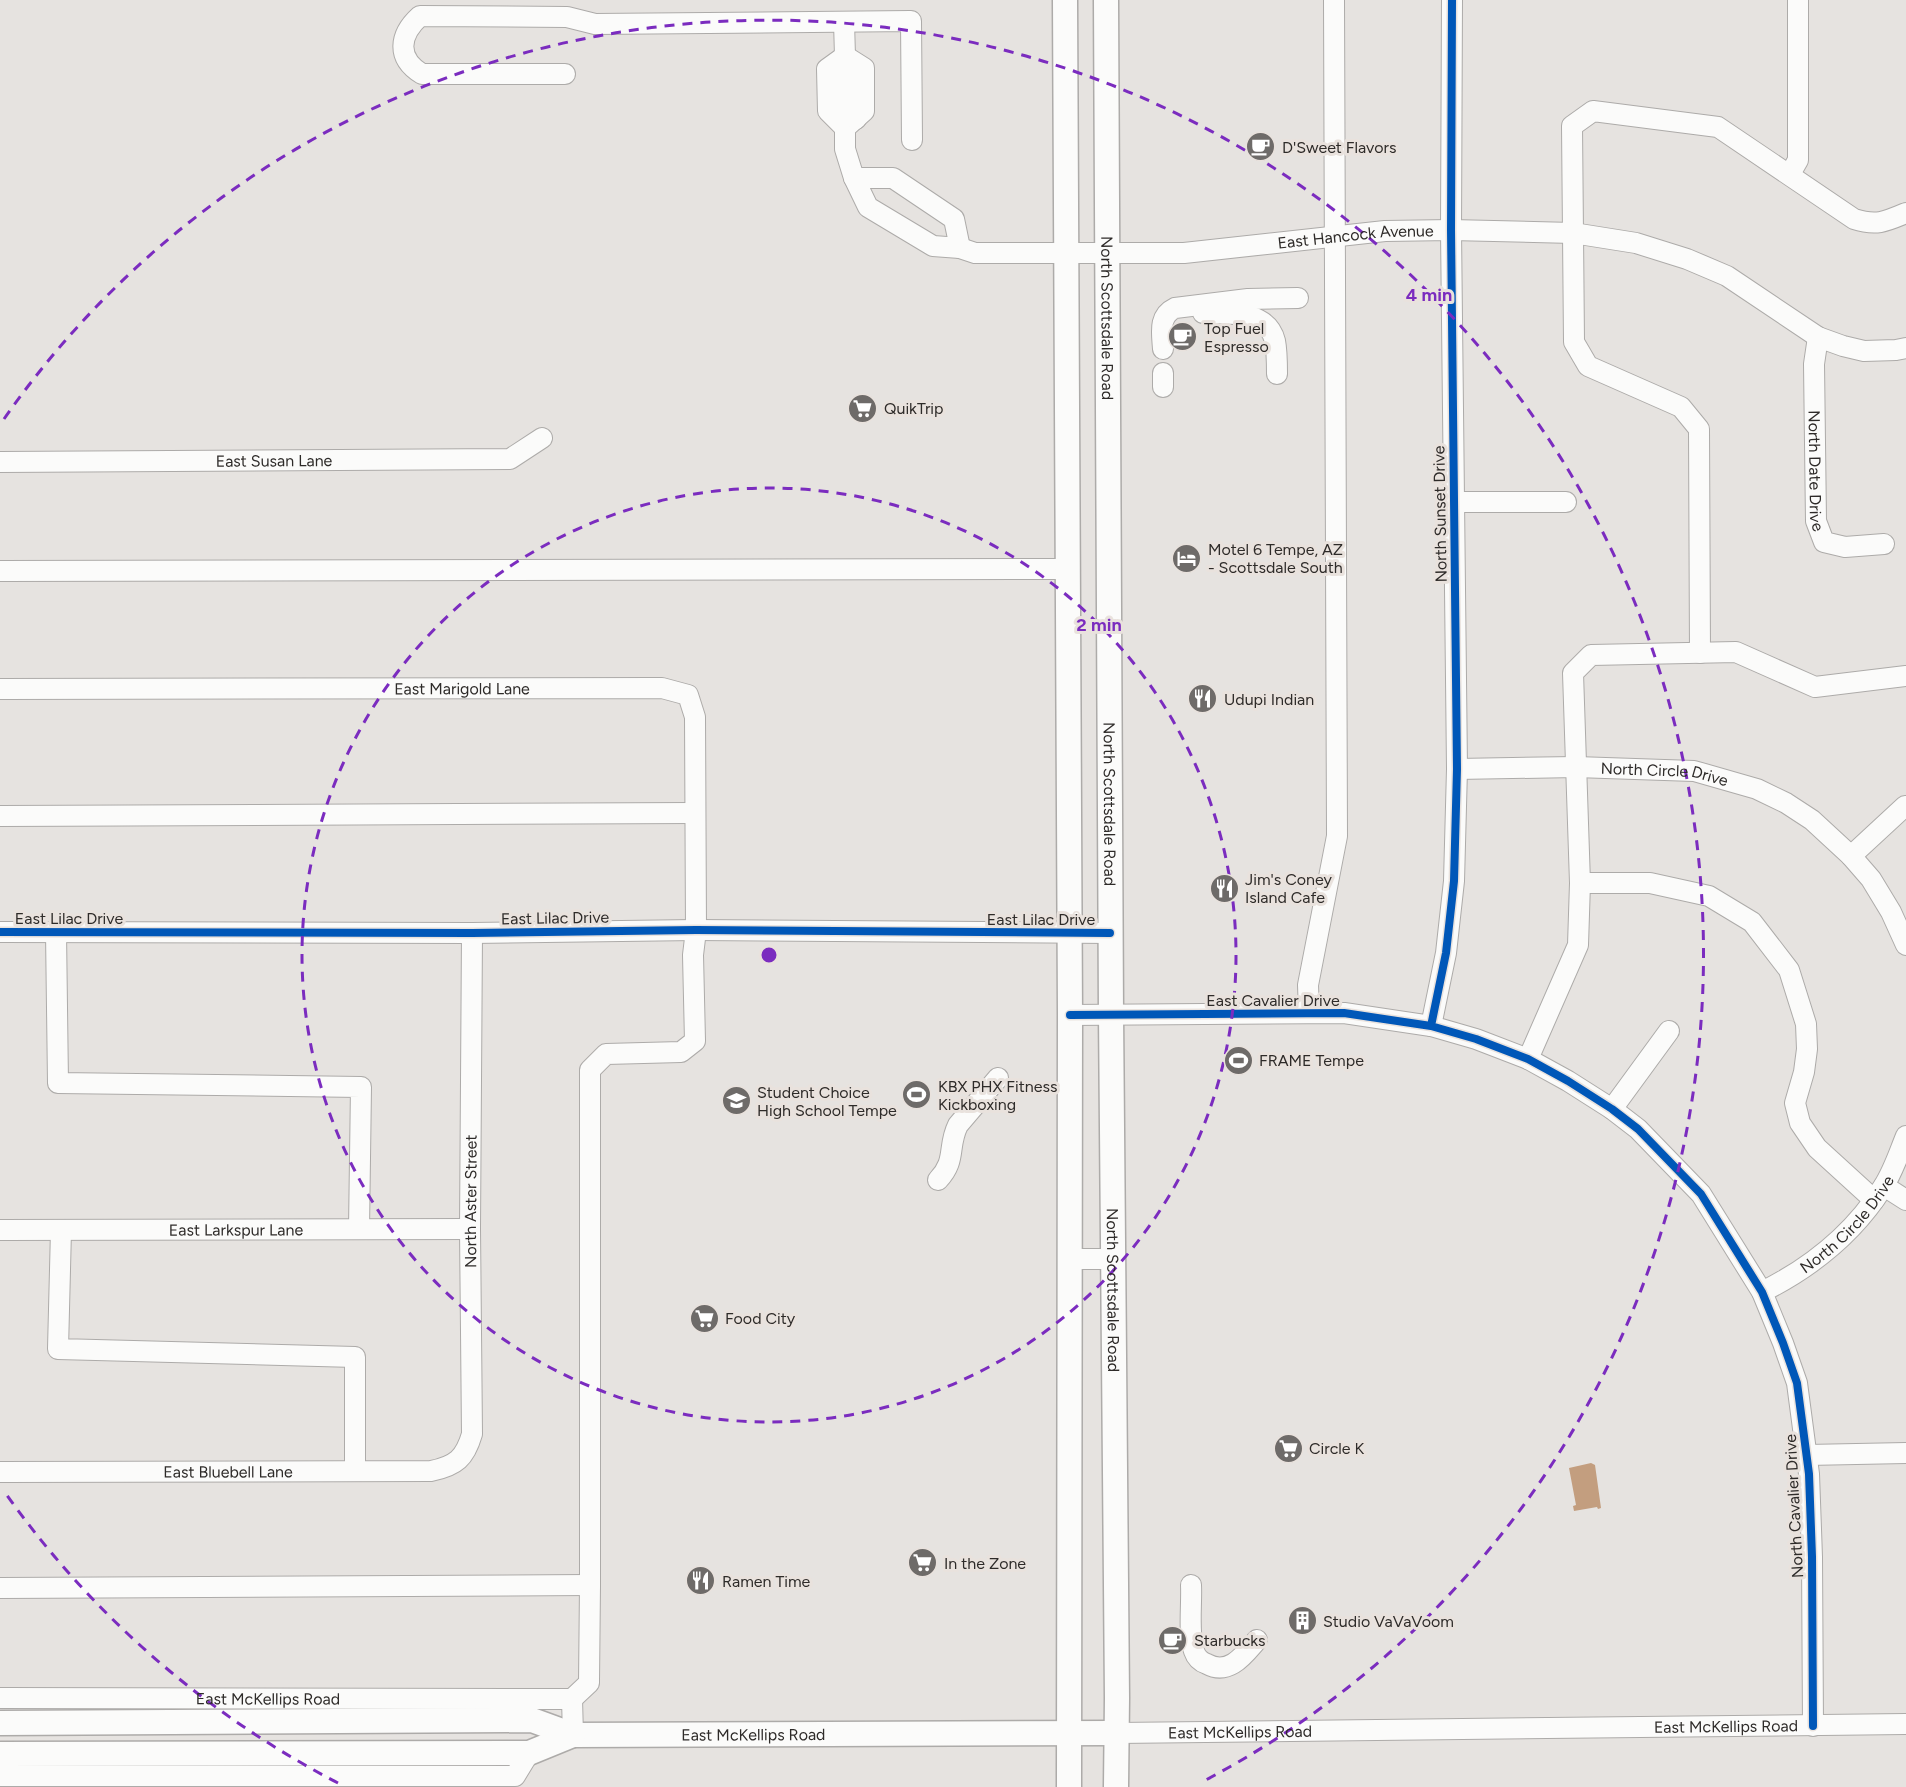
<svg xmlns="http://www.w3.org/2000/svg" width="1906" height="1787" font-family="Figtree,sans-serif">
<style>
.water{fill:#c39e7f}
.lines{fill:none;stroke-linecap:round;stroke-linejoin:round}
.minor-casing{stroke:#adaba9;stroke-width:22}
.major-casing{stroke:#adaba9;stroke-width:27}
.minor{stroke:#fbfbfa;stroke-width:20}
.major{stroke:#fbfbfa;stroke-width:24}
.cycleway-casing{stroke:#e9e2dd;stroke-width:11}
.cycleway{stroke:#0057b8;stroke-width:8}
.ring{fill:none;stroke:#7b2cbf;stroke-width:3;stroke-dasharray:10 8}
.labels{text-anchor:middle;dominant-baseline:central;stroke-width:6;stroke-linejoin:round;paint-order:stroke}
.poi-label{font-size:16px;fill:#2e2b29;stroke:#e9e2dd;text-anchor:start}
.street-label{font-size:16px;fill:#2e2b29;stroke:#e9e2dd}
.centre{fill:#7b2cbf;stroke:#e9e2dd;stroke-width:3}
.ring-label{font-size:18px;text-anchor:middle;font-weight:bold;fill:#7b2cbf;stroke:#e9e2dd;stroke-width:6;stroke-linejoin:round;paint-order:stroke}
</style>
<rect width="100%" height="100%" fill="#e6e3e0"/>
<!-- water -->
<path class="water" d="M1591 1463 1595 1465 1601 1508 1598 1509 1597 1507 1574 1511 1573 1506 1576 1505 1569 1468Z"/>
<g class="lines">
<defs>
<g id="minor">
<path d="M844 22 845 56"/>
<path id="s1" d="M845 56 827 69 828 111 845 128V149L854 178 868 207 933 246 960 248 975 253H1184L1385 231 1451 230 1573 233 1636 243 1687 259 1727 276 1818 337 1843 346 1864 351 1896 350 1906 348"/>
<path d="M845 56 864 68V111L845 128"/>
<path d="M565 74H422C396 58 399 35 420 16L567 17 595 24 911 21 912 140"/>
<path d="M856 119 845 110V72L856 64"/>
<path d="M1790 174 1798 160V0"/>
<path d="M854 178H893L954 219 960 248"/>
<path d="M1203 313C1228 314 1267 309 1275 341 1277 351 1277 363 1277 374"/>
<path id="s2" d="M1818 337 1814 364 1816 521 1824 542 1845 547 1884 544"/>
<path d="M1163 349C1162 333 1158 316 1175 308L1248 299 1298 298"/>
<path d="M1163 373V387"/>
<path id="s3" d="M0 462 510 459 542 438"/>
<path d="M1452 502H1566"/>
<path d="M0 571 1067 569"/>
<path d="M1700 653 1699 429 1681 407 1588 366 1574 342 1572 126 1593 111 1718 127 1854 219C1876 226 1885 222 1906 213"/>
<path id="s4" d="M0 689 662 688 688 695 695 717 696 930 693 955 695 1041 681 1052 606 1054 590 1070V1585L589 1683 572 1699"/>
<path id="s5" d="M1457 769 1576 767 1694 771 1757 789 1786 803 1812 820 1851 856 1871 879 1891 912 1906 945"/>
<path d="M0 816 695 813"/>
<path d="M1851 856 1905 806"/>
<path d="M1580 883H1650L1709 896 1752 922 1789 970 1806 1024 1807 1049 1804 1072 1795 1103 1800 1123 1817 1148 1874 1200"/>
<path d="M0 932 472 933 696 930 1110 933"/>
<path d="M56 932 58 1083 361 1087 359 1229"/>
<path d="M1309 1012 1308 985 1337 836 1334 0"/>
<path d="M1070 1015 1344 1013 1431 1026 1476 1039 1528 1059 1568 1081 1612 1109 1638 1129 1701 1194 1762 1292 1783 1343 1797 1383 1809 1474 1812 1557 1813 1726"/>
<path d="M1431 1026 1446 953 1454 881 1457 769 1451 230 1452 0"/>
<path d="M1528 1059 1578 945 1580 883 1573 673 1591 655 1736 652 1815 687 1906 676"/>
<path d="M1612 1109 1669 1031"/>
<path d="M938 1180C957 1160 947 1147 958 1125L998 1078"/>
<path d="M1884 1186 1906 1200"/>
<path id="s6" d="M0 1230 470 1229"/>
<path d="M61 1230 58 1349 355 1357V1471"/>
<path d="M1070 1259H1113"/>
<path id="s7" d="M1762 1292C1810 1268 1854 1233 1883 1187 1893 1172 1899 1153 1906 1136"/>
<path d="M1807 1455 1906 1453"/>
<path id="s8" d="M0 1472 431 1471C456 1466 465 1458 472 1434L470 1229 472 933"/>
<path d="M1191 1585C1192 1603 1188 1635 1194 1651 1196 1657 1201 1662 1207 1664 1229 1676 1244 1655 1257 1640"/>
<path d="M0 1588 590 1585"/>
<path id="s9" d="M0 1698 572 1699 573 1735"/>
<path id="s10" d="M1117 1733 1906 1724"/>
<path d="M0 1776H515L529 1753"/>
</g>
<g id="major">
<path d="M1065 0 1070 1015 1069 1787"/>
<path id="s11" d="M1106 0 1111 1014 1117 1698 1116 1787"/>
<path id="s12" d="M0 1723 532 1720 573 1735 1117 1733"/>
<path d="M0 1754 529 1753 573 1735"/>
</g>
</defs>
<!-- minor casing -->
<use href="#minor" class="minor-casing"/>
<!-- major casing -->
<use href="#major" class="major-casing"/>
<!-- minor -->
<use href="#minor" class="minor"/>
<!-- major -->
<use href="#major" class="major"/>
<defs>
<path id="cycleway" d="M0 932 472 933 696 930 1110 933
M1070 1015 1344 1013 1431 1026 1476 1039 1528 1059 1568 1081 1612 1109 1638 1129 1701 1194 1762 1292 1783 1343 1797 1383 1809 1474 1812 1557 1813 1726
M1431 1026 1446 953 1454 881 1457 769 1451 230 1452 0"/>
</defs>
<!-- cycleway casing -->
<use href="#cycleway" class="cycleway-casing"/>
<!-- cycleway -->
<use href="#cycleway" class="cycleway"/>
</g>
<!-- distance rings -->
<g class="ring">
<circle cx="769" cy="955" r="467"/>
<path d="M338 1783A934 934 0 0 1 4 1491M4 419A934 934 0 1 1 1200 1783"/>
</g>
<!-- icons -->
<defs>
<symbol id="cafe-disc" viewBox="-11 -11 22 22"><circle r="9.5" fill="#6e6b69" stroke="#e9e2dd"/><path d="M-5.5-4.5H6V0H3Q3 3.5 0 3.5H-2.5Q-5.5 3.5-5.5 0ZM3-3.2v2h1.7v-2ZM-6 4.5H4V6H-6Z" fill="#fff"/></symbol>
<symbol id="supermarket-disc" viewBox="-11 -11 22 22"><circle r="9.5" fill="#6e6b69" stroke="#e9e2dd"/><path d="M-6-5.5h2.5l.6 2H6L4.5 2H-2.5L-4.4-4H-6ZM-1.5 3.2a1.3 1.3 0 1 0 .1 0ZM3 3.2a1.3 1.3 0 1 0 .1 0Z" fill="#fff"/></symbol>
<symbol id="hotel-disc" viewBox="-11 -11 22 22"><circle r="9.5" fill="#6e6b69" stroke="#e9e2dd"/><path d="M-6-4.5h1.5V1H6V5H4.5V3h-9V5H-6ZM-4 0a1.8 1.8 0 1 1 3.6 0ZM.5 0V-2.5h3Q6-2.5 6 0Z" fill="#fff"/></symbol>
<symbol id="restaurant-disc" viewBox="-11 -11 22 22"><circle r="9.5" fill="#6e6b69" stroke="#e9e2dd"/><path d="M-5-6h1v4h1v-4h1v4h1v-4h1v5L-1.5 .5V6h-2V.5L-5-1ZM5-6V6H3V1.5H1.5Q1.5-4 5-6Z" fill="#fff"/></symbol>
<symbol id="stadium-disc" viewBox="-11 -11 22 22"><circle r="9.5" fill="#6e6b69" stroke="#e9e2dd"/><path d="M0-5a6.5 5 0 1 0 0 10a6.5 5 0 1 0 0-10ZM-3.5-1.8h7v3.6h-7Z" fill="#fff"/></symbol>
<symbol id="school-disc" viewBox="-11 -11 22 22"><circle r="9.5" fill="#6e6b69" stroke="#e9e2dd"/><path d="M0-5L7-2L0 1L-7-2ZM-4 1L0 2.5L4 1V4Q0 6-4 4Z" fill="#fff"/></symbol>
<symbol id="building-disc" viewBox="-11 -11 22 22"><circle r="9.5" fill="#6e6b69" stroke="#e9e2dd"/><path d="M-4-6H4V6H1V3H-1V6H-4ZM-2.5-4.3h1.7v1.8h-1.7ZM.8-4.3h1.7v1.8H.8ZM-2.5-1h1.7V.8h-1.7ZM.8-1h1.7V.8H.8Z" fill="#fff"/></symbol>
</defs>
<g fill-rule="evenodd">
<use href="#cafe-disc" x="1244" y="130" width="33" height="33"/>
<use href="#cafe-disc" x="1166" y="320" width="33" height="33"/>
<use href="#supermarket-disc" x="846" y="392" width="33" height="33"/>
<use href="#hotel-disc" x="1170" y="542" width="33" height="33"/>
<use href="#restaurant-disc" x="1186" y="682" width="33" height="33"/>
<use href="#restaurant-disc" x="1208" y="872" width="33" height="33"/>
<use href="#stadium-disc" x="1222" y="1044" width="33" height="33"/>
<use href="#stadium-disc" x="900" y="1078" width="33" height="33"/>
<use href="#school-disc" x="720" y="1084" width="33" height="33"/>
<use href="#supermarket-disc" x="688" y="1302" width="33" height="33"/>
<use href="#supermarket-disc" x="1272" y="1432" width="33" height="33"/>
<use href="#supermarket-disc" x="906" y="1546" width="33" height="33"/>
<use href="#restaurant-disc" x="684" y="1564" width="33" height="33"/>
<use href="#building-disc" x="1286" y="1604" width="33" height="33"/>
<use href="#cafe-disc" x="1156" y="1624" width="33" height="33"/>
</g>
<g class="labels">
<!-- poi labels -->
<g class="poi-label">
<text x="1282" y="147">D'Sweet Flavors</text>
<text x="1204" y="328">Top Fuel<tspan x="1204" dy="18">Espresso</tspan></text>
<text x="884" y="408">QuikTrip</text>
<text x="1208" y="549">Motel 6 Tempe, AZ<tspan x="1208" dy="18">- Scottsdale South</tspan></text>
<text x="1224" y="699">Udupi Indian</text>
<text x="1245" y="879">Jim's Coney<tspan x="1245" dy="18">Island Cafe</tspan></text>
<text x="1259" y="1060">FRAME Tempe</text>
<text x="938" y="1086">KBX PHX Fitness<tspan x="938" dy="18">Kickboxing</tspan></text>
<text x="757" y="1092">Student Choice<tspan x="757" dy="18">High School Tempe</tspan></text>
<text x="725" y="1318">Food City</text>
<text x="1309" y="1448">Circle K</text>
<text x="944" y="1563">In the Zone</text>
<text x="722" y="1581">Ramen Time</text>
<text x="1323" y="1621">Studio VaVaVoom</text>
<text x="1194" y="1640">Starbucks</text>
</g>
<!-- street labels -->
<g class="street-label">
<text stroke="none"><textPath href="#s1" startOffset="672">East Hancock Avenue</textPath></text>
<text stroke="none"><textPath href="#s11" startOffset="318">North Scottsdale Road</textPath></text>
<text stroke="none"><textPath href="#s3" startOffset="274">East Susan Lane</textPath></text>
<text stroke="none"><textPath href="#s2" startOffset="134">North Date Drive</textPath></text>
<text transform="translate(1440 514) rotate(-91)">North Sunset Drive</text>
<text stroke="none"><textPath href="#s4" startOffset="462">East Marigold Lane</textPath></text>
<text stroke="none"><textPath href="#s5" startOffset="208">North Circle Drive</textPath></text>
<text stroke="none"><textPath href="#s11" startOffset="804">North Scottsdale Road</textPath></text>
<text x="69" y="918">East Lilac Drive</text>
<text transform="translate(555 918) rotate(-1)">East Lilac Drive</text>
<text x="1041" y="919">East Lilac Drive</text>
<text x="1273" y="1000">East Cavalier Drive</text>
<text stroke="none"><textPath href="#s8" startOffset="723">North Aster Street</textPath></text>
<text stroke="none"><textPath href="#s7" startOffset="110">North Circle Drive</textPath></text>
<text stroke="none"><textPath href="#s6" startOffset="236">East Larkspur Lane</textPath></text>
<text stroke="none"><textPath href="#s11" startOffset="1290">North Scottsdale Road</textPath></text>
<text stroke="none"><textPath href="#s8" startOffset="228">East Bluebell Lane</textPath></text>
<text transform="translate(1794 1506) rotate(-93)">North Cavalier Drive</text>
<text stroke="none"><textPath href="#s9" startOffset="268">East McKellips Road</textPath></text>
<text stroke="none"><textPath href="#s10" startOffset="609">East McKellips Road</textPath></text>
<text stroke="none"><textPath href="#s10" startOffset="123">East McKellips Road</textPath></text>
<text stroke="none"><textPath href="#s12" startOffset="756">East McKellips Road</textPath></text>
</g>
</g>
<circle cx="769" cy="955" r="9" class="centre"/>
<g class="ring-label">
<text x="1429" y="301">4 min</text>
<text x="1099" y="631">2 min</text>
</g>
</svg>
